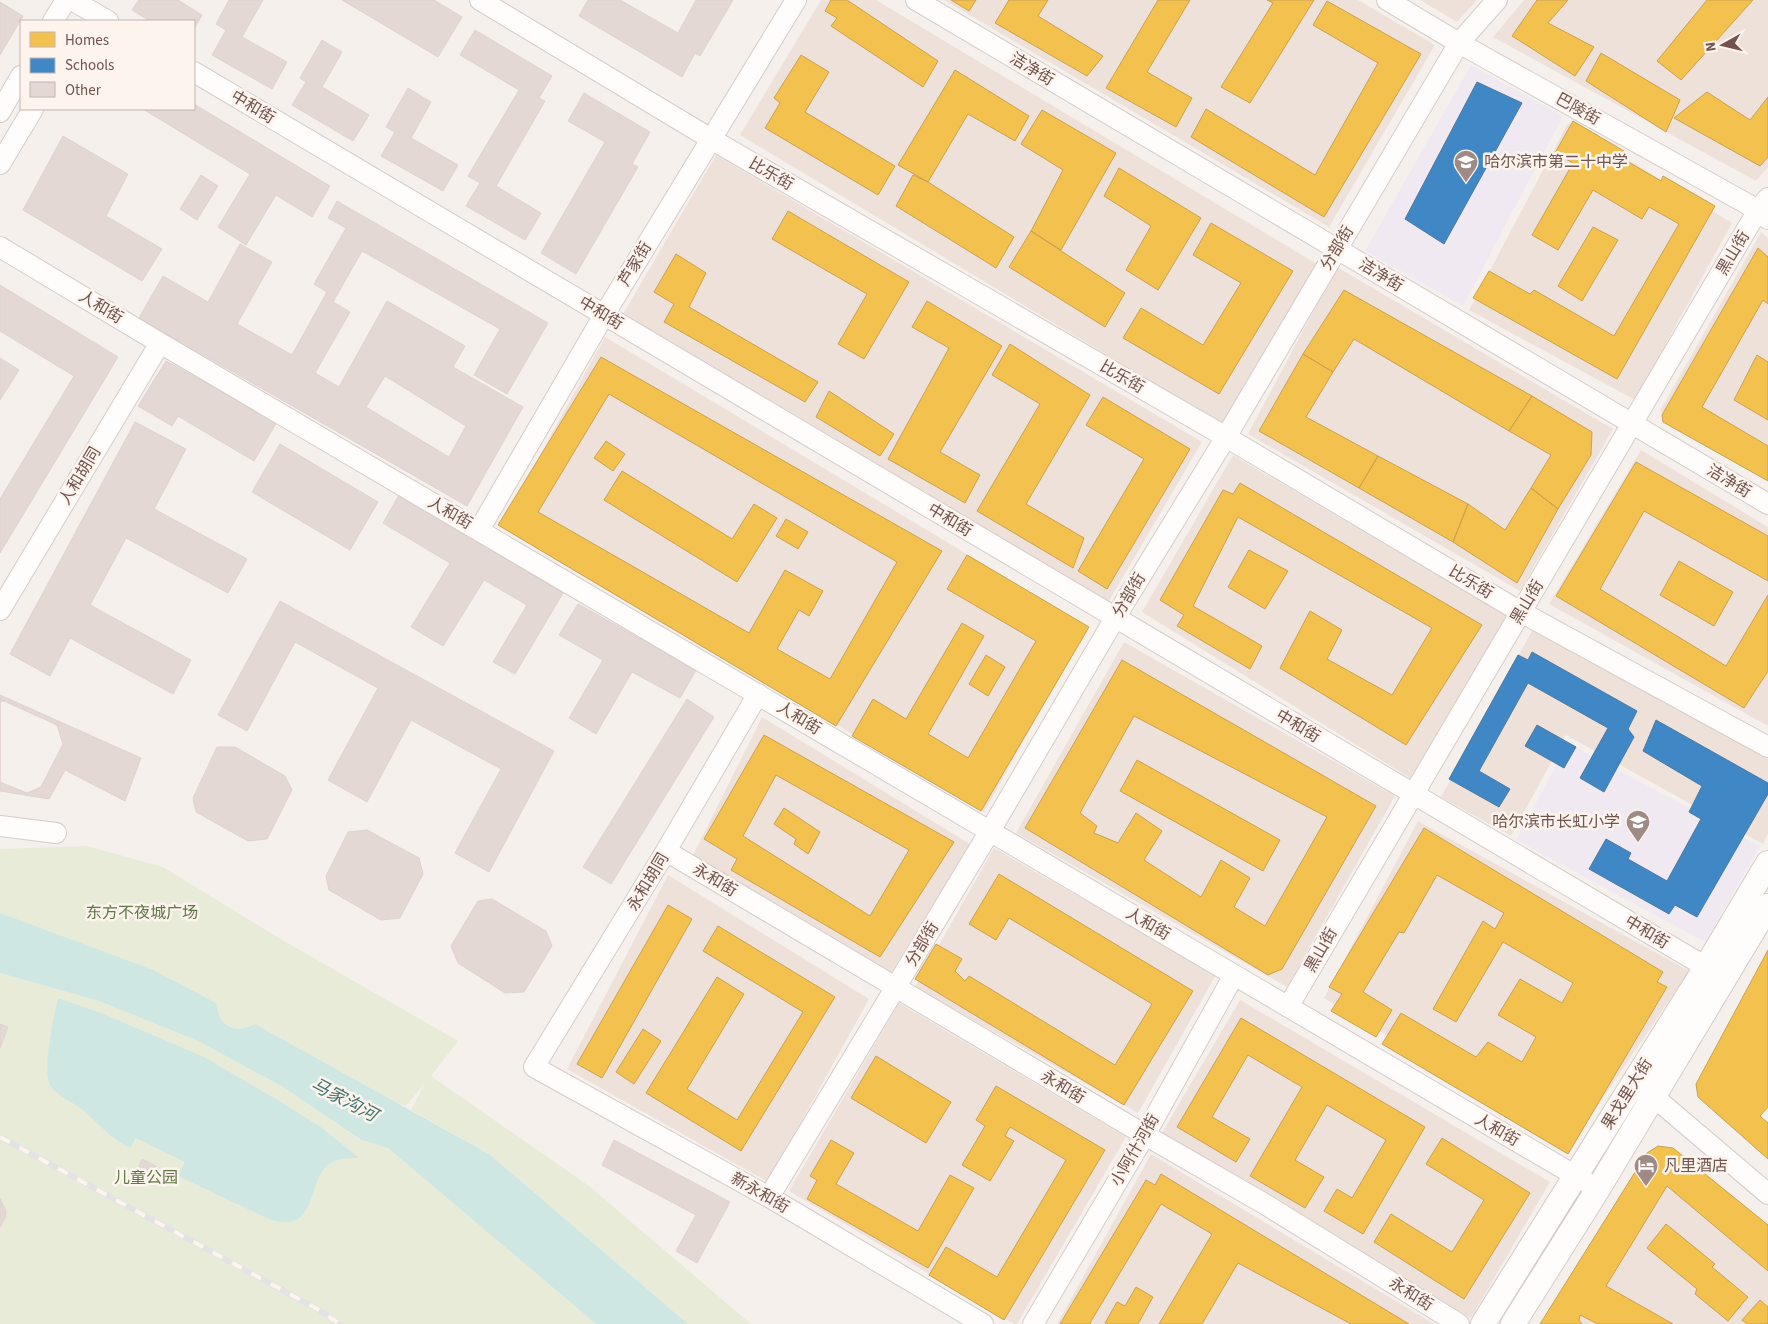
<svg xmlns="http://www.w3.org/2000/svg" width="1768" height="1324" font-family="'Source Sans 3','Noto Sans SC',sans-serif">
<style>
.residential{fill:#eee1da}
.education{fill:#f0e9f2}
.green{fill:#e7ebd8}
.water{fill:#cfe7e3}
.homes{fill:#f2c14e;stroke:#cca04e;fill-rule:evenodd}
.schools{fill:#3f88c5;stroke:#4e78a1}
.building{fill:#e3d8d4;stroke:#dfd2cf;fill-rule:evenodd}
.lines{fill:none;stroke-linecap:round;stroke-linejoin:round}
.tertiary-casing{stroke:#d5ccc9;stroke-width:22}
.secondary-casing{stroke:#d5cbc8;stroke-width:26}
.tertiary{stroke:#fefdfc;stroke-width:20}
.secondary{stroke:#fefdfc;stroke-width:24}
.rail-casing{stroke:#e4e2e4;stroke-width:5.5}
.rail{stroke:#fdf4ee;stroke-width:4;stroke-dasharray:11;stroke-linecap:butt}
.labels{text-anchor:middle;dominant-baseline:central;stroke-width:5;stroke-linejoin:round;paint-order:stroke}
.street-label{font-size:16px;fill:#72534e;stroke:#fdf4ee}
.poi-label{font-size:16px;fill:#72534e;stroke:#fdf4ee;text-anchor:start}
.park-label{font-size:16px;fill:#607747;stroke:#fdf4ee}
.water-label{font-size:18px;font-style:italic;fill:#437672;stroke:#fdf4ee}
</style>
<rect width="100%" height="100%" fill="#f6f0ec"/>
<!-- residential -->
<path class="residential" d="M821 0H876L1317 264 1222 424 740 135Z
M944 0H1358L1435 45 1329 227Z
M1420 0H1477L1457 22Z
M1524 0H1768V167L1756 181 1493 37Z
M1568 123 1732 223 1635 400 1469 310Z
M716 155 1202 442 1109 601 623 314Z
M1761 232 1768 238V478L1660 411Z
M1337 267 1613 429 1520 591 1248 434Z
M605 337 1087 626 984 812 501 526Z
M1641 450 1768 527V726L1549 604Z
M1233 455 1507 616 1413 780 1142 612Z
M1533 629 1768 759V834L1763 844 1566 735 1511 836 1441 797Z
M1124 642 1395 796 1287 987 1016 833Z
M762 717 970 844 891 973 693 855Z
M1418 821 1689 971 1571 1145 1324 998Z
M994 848 1216 975 1138 1113 915 987Z
M668 875 869 999 768 1182 567 1069Z
M1240 1000 1550 1182 1471 1318 1160 1136Z
M899 1003 1126 1137 1017 1324H1014L789 1191Z
M1658 1146 1673 1148 1768 1228V1324H1540L1647 1153Z
M1151 1154 1434 1324H1057Z"/>
<!-- education -->
<path class="education" d="M1471 65 1563 116 1463 306 1365 251Z
M1568 743 1760 846 1705 942 1516 840Z"/>
<!-- green -->
<path class="green" d="M87 846 163 867 279 938 458 1041 431 1076 589 1186 751 1324H688L489 1154 411 1110 425 1083 406 1106 397 1103 255 1024C237 1033 225 1030 217 1010L42 930 0 913V849Z
M0 973 99 1001 198 1041 283 1087 360 1140 388 1148 596 1324H0Z"/>
<!-- water -->
<path class="water" d="M0 913 153 970 216 1003C219 1026 234 1035 255 1024L489 1154 688 1324H596L388 1148 361 1140 283 1087 198 1041 99 1001 0 973Z
M58 998 101 1013 204 1057 281 1102 322 1128 359 1158C351 1158 339 1158 332 1162 310 1174 317 1211 294 1221 287 1224 278 1221 271 1220L178 1176 185 1162 136 1138 130 1148C110 1138 99 1124 83 1110 72 1101 57 1097 50 1085 42 1069 54 1016 58 998Z"/>
<!-- homes -->
<path class="homes" d="M831 0H847L938 61 923 87 831 26 837 18 825 11Z
M951 0H976L969 11Z
M1009 0H1048L1038 16 1103 56 1087 76 995 23Z
M1158 0H1190L1147 72 1192 98 1176 127 1106 88Z
M1267 0H1314L1250 103 1221 87 1273 3Z
M1537 0H1568L1548 23 1594 47 1575 76 1512 36Z
M1707 0H1753L1681 80 1657 61Z
M1327 1 1421 54 1324 217 1191 137 1206 109 1315 175 1378 63 1313 25Z
M1601 53 1680 100 1666 132 1586 81Z
M801 55 829 72 805 112 895 166 878 195 765 128 780 103 774 98Z
M955 70 1029 116 1015 141 968 114 928 182 898 165Z
M1707 92 1750 120 1768 97V157L1760 166 1674 118Z
M1042 110 1116 153 1061 250 1031 231 1063 170 1021 144Z
M1573 121 1624 151 1620 157 1661 181 1663 176 1715 206 1617 379 1473 298 1489 271 1530 294 1534 290 1614 336 1679 224 1649 207 1642 219 1593 190 1558 250 1532 235 1573 163 1555 153Z
M1119 168 1201 218 1158 290 1126 270 1151 226 1104 196Z
M913 175 928 182 1014 237 996 268 896 206Z
M788 211 909 282 864 359 838 344 867 294 772 239Z
M1211 223 1293 271 1219 394 1123 338 1141 308 1203 345 1241 283 1193 255Z
M1593 227 1618 240 1582 301 1558 286Z
M1031 231 1125 293 1105 327 1009 267Z
M1758 248 1768 257V304L1763 300 1702 407 1768 446V481L1663 422 1662 415Z
M676 254 706 273 689 307 818 382 805 402 664 322 674 304 654 292Z
M1344 290 1532 396 1509 431 1354 339 1333 372 1303 354Z
M927 301 1002 346 940 452 980 475 965 503 888 459 949 348 912 327Z
M1010 344 1090 395 1026 504 1084 538 1073 568 977 511 1040 404 992 375Z
M1303 354 1333 372 1306 417 1378 456 1359 488 1259 431Z
M1757 355 1768 362V420L1734 400Z
M601 357 942 551 836 726 498 525ZM609 394 897 562 830 679 777 649 799 610 809 616 823 591 785 570 749 633 538 512Z
M829 391 894 434 880 456 816 417Z
M1532 396 1592 432 1591 455 1558 509 1531 488 1551 455 1509 431Z
M1103 397 1190 449 1107 589 1078 571 1144 459 1086 425Z
M606 441 625 454 613 471 594 458Z
M1378 456 1468 504 1453 542 1359 488Z
M1636 462 1768 536V581L1644 511 1600 589 1726 666 1768 595V671L1744 708 1556 596Z
M622 471 732 539 754 504 777 518 737 582 604 500Z
M1240 483 1482 625 1406 745 1280 668 1310 611 1342 630 1327 659 1392 695 1432 628 1238 517 1193 606 1262 646 1250 669 1177 626 1184 615 1160 600 1223 490 1233 494Z
M1531 488 1558 509 1517 583 1453 542 1468 504 1505 530Z
M786 519 808 532 798 549 776 536Z
M1249 550 1288 571 1265 609 1228 587Z
M967 555 1089 627 981 811 852 736 873 699 906 719 962 623 984 636 928 734 968 758 1036 641 947 589Z
M1679 561 1733 592 1714 626 1660 595Z
M986 655 1005 667 988 696 969 684Z
M1122 660 1376 806 1282 969 1268 975 1025 828ZM1134 716 1327 817 1265 926 1234 907 1250 878 1221 860 1201 897 1144 860 1162 831 1136 813 1118 843 1094 833 1097 826 1080 813Z
M764 735 954 842 880 957 731 870 737 859 704 839ZM776 775 909 850 870 916 743 836Z
M1137 760 1280 840 1263 871 1120 791Z
M784 808 820 832 808 854 794 844 796 839 774 824Z
M1424 828 1663 972 1657 982 1667 987 1568 1154 1382 1044 1401 1013 1476 1057 1488 1042 1522 1062 1536 1037 1498 1015 1520 979 1562 1003 1573 983 1503 942 1456 1022 1433 1009 1483 921 1495 929 1504 913 1437 875 1404 933 1399 932 1363 992 1392 1010 1376 1037 1331 1011 1342 994 1329 987Z
M999 874 1193 991 1124 1105 915 979 936 944 962 959 955 971 965 981 969 976 1115 1065 1152 1004 1009 918 996 940 969 924Z
M668 905 692 919 602 1078 577 1064Z
M718 926 835 997 741 1151 646 1093 717 977 744 994 687 1089 737 1120 803 1012 703 951Z
M1768 950V1107L1760 1116 1768 1123V1159L1698 1097 1696 1084Z
M1241 1018 1425 1127 1363 1234 1324 1211 1337 1189 1352 1198 1386 1140 1327 1105 1295 1160 1324 1177 1305 1208 1250 1176 1302 1087 1248 1055 1212 1117 1250 1139 1236 1162 1177 1127Z
M643 1029 661 1041 634 1084 616 1072Z
M876 1056 951 1102 926 1143 851 1098Z
M996 1086 1105 1150 1004 1320 929 1275 946 1247 997 1277 1066 1160 1010 1127 1005 1136 1014 1141 990 1181 962 1165 985 1126 976 1120Z
M1442 1138 1530 1193 1464 1299 1374 1242 1391 1214 1452 1252 1484 1200 1426 1164Z
M831 1140 854 1153 836 1184 918 1231 950 1175 974 1188 928 1268 807 1199 817 1180 810 1176Z
M1658 1146 1673 1148 1768 1225V1271L1667 1186 1606 1286 1673 1324H1598L1580 1315 1579 1320 1582 1324H1540L1647 1153Z
M1161 1174 1409 1324H1351L1238 1263 1202 1324H1159L1212 1234 1161 1204 1090 1323 1091 1324H1060L1146 1180 1155 1185Z
M1666 1224 1715 1264 1712 1267 1748 1297 1728 1321 1695 1294 1697 1289 1647 1248Z
M1136 1287 1153 1297 1138 1324H1107L1105 1323 1117 1302 1125 1306Z
M1760 1300 1768 1307V1324H1747L1742 1320Z"/>
<!-- schools -->
<path class="schools" d="M1477 82 1522 103 1444 244 1405 219Z
M1532 652 1637 711 1628 729 1634 737 1604 792 1580 778 1608 728 1528 683 1479 771 1510 789 1499 807 1449 779 1518 655 1528 660Z
M1656 720 1768 783V794L1697 917 1675 905 1669 914 1589 869 1606 839 1631 853 1628 859 1667 881 1701 819 1689 812 1702 786 1643 751Z
M1537 725 1576 747 1564 768 1525 746Z"/>
<!-- building -->
<path class="building" d="M139 0H178L202 15 194 29V21H150L132 10Z
M229 0H263L242 37 287 62 272 89 212 55 226 30 216 24Z
M342 0H434L462 17 438 57Z
M588 0H620L678 33 696 0H733L700 56 695 53 682 77 579 16Z
M0 2 23 16 0 55Z
M475 30 552 76 539 98 545 101 496 186 541 213 525 240 466 206 480 183 468 176 519 90 460 55Z
M322 40 342 52 322 87 369 115 353 141 292 105 306 82 300 78Z
M408 88 431 102 411 138 458 165 443 191 381 156 395 132 386 127Z
M584 93 650 132 632 164 638 167 576 274 541 253 605 142 568 121Z
M194 104 330 186 312 217 276 195 246 245 218 227 250 174 143 109H194Z
M63 136 128 174 106 216 162 249 142 281 23 210Z
M201 175 218 186 197 220 180 209Z
M337 201 548 323 507 394 474 375 500 329 362 251 333 302 350 312 315 373 339 387 387 301 465 346 453 367 523 407 467 506 139 318 163 276 208 302 240 244 272 262 237 324 292 355 327 292 314 284 346 228 328 218ZM385 376 466 426 449 457 366 407Z
M0 285 118 357 0 553V499L74 376 0 331Z
M0 358 19 370 0 400Z
M166 361 277 422 254 461 178 416 172 426 138 406Z
M135 422 186 449 154 509 247 559 228 593 126 538 90 605 191 660 173 694 70 638 50 676 10 654Z
M280 444 378 502 350 550 252 492Z
M399 495 563 593 515 674 493 662 527 605 484 580 443 646 411 627 450 563 383 523Z
M280 601 554 751 489 872 455 853 501 769 411 720 367 802 328 780 378 688 295 642 247 731 218 715Z
M578 604 696 670 680 698 632 672 596 734 569 718 603 660 559 635Z
M0 695 141 758 125 801 65 770 49 799 0 791Z
M687 699 714 717 611 884 583 867Z
M4 701 57 725 63 744 41 787 27 793 0 782V702Z
M217 747H235L285 776 292 790 267 839 248 841 196 812 193 798Z
M367 830 419 858 423 874 400 918 381 920 329 890 326 876 348 832Z
M492 899 546 931 552 946 524 992 505 993 458 963 451 946 478 901Z
M0 1024 8 1027 0 1048Z
M614 1140 730 1202 697 1263 676 1251 696 1215 602 1165Z
M142 1159 159 1168 152 1185 135 1177Z
M0 1199 6 1211 5 1218 0 1227Z"/>
<g class="lines">
<defs>
<path id="tertiary" d="M72 0 108 21
M480 0 711 139 1226 437 1519 611 1768 747
M916 0 1768 504
M1387 0 1459 43 1758 210 1768 219
M53 21 66 0
M194 72 1706 967
M0 112 21 76
M0 164 33 109
M0 247 160 343 1598 1189
M479 530 604 315 796 0
M0 610 160 343
M758 694 666 851 534 1067 769 1197 983 1324
M0 826 56 833
M666 851 1145 1135 1263 1203 1459 1324
M1288 1007 1758 210 1768 198
M1640 1089 1654 1097 1768 1194
M769 1197 990 831 1115 618 1226 437 1459 43 1497 0
M1033 1324 1145 1135 1234 975"/>
<path id="secondary" d="M1483 1324 1706 967 1768 863
M1513 1324 1598 1189 1768 906"/>
</defs>
<!-- tertiary casing -->
<use href="#tertiary" class="tertiary-casing"/>
<!-- secondary casing -->
<use href="#secondary" class="secondary-casing"/>
<!-- tertiary -->
<use href="#tertiary" class="tertiary"/>
<!-- secondary -->
<use href="#secondary" class="secondary"/>
<defs>
<path id="rail" d="M0 1137 319 1310 340 1324"/>
</defs>
<!-- rail casing -->
<use href="#rail" class="rail-casing"/>
<!-- rail -->
<use href="#rail" class="rail"/>
</g>
<!-- icons -->
<defs>
<symbol id="school-pin" viewBox="-11 -11 22 30"><path d="M0 17L-7.5 6A9.5 9.5 0 1 1 7.5 6Z" fill="#a08a85" stroke="#fdf4ee"/><path d="M0-5L7-2L0 1L-7-2ZM-4 1L0 2.5L4 1V4Q0 6-4 4Z" fill="#fff"/></symbol>
<symbol id="hotel-pin" viewBox="-11 -11 22 30"><path d="M0 17L-7.5 6A9.5 9.5 0 1 1 7.5 6Z" fill="#a08a85" stroke="#fdf4ee"/><path d="M-6-4.5h1.5V1H6V5H4.5V3h-9V5H-6ZM-4 0a1.8 1.8 0 1 1 3.6 0ZM.5 0V-2.5h3Q6-2.5 6 0Z" fill="#fff"/></symbol>
</defs>
<g fill-rule="evenodd">
<use href="#school-pin" x="1452" y="148" width="28" height="38"/>
<use href="#school-pin" x="1624" y="808" width="28" height="38"/>
<use href="#hotel-pin" x="1632" y="1152" width="28" height="38"/>
</g>
<g class="labels">
<!-- street labels -->
<g class="street-label">
<text transform="translate(1032 69) rotate(31)">洁净街</text>
<text transform="translate(253 107) rotate(31)">中和街</text>
<text transform="translate(1578 109) rotate(29)">巴陵街</text>
<text transform="translate(771 174) rotate(30)">比乐街</text>
<text transform="translate(1337 248) rotate(-59)">分部街</text>
<text transform="translate(1733 253) rotate(-59)">黑山街</text>
<text transform="translate(635 264) rotate(-59)">芦家街</text>
<text transform="translate(1381 275) rotate(31)">洁净街</text>
<text transform="translate(101 307) rotate(31)">人和街</text>
<text transform="translate(601 313) rotate(31)">中和街</text>
<text transform="translate(1122 377) rotate(30)">比乐街</text>
<text transform="translate(80 476) rotate(-59)">人和胡同</text>
<text transform="translate(1729 481) rotate(31)">洁净街</text>
<text transform="translate(450 513) rotate(30)">人和街</text>
<text transform="translate(950 520) rotate(31)">中和街</text>
<text transform="translate(1471 582) rotate(31)">比乐街</text>
<text transform="translate(1129 595) rotate(-59)">分部街</text>
<text transform="translate(1527 602) rotate(-59)">黑山街</text>
<text transform="translate(799 718) rotate(31)">人和街</text>
<text transform="translate(1298 726) rotate(31)">中和街</text>
<text transform="translate(715 880) rotate(31)">永和街</text>
<text transform="translate(648 882) rotate(-59)">永和胡同</text>
<text transform="translate(1148 924) rotate(30)">人和街</text>
<text transform="translate(1647 932) rotate(31)">中和街</text>
<text transform="translate(922 944) rotate(-59)">分部街</text>
<text transform="translate(1321 950) rotate(-60)">黑山街</text>
<text transform="translate(1063 1087) rotate(31)">永和街</text>
<text transform="translate(1627 1094) rotate(-58)">果戈里大街</text>
<text transform="translate(1497 1130) rotate(30)">人和街</text>
<text transform="translate(1135 1150) rotate(-60)">小阿什河街</text>
<text transform="translate(760 1193) rotate(30)">新永和街</text>
<text transform="translate(1411 1294) rotate(32)">永和街</text>
</g>
<!-- poi labels -->
<g class="poi-label">
<text x="1484" y="162">哈尔滨市第二十中学</text>
<text x="1620" y="822" text-anchor="end">哈尔滨市长虹小学</text>
<text x="1664" y="1166">凡里酒店</text>
</g>
<!-- park labels -->
<g class="park-label">
<text x="142" y="913">东方不夜城广场</text>
<text x="146" y="1178">儿童公园</text>
</g>
<!-- water labels -->
<g class="water-label">
<text transform="translate(344 1100) rotate(28)">马家沟河</text>
</g>
</g>
<!-- legend -->
<rect x="20" y="20" width="175" height="90" fill="#fdf4ee" stroke="#c5b4ae"/>
<rect x="30" y="32" width="25" height="15" fill="#f2c14e" stroke="#c5b4ae"/>
<text x="65" y="45" font-size="15" fill="#72534e">Homes</text>
<rect x="30" y="58" width="25" height="15" fill="#3f88c5" stroke="#c5b4ae"/>
<text x="65" y="70" font-size="15" fill="#72534e">Schools</text>
<rect x="30" y="82" width="25" height="15" fill="#e3d8d4" stroke="#c5b4ae"/>
<text x="65" y="95" font-size="15" fill="#72534e">Other</text>
<!-- north arrow -->
<g transform="translate(1723 45) rotate(262)" stroke="#fdf4ee" stroke-width="4" paint-order="stroke">
<path d="M0-4L9 19L0 12L-9 19Z" fill="#72534e"/>
<text y="-8" font-size="14" font-weight="bold" text-anchor="middle" fill="#72534e">N</text>
</g>
</svg>
